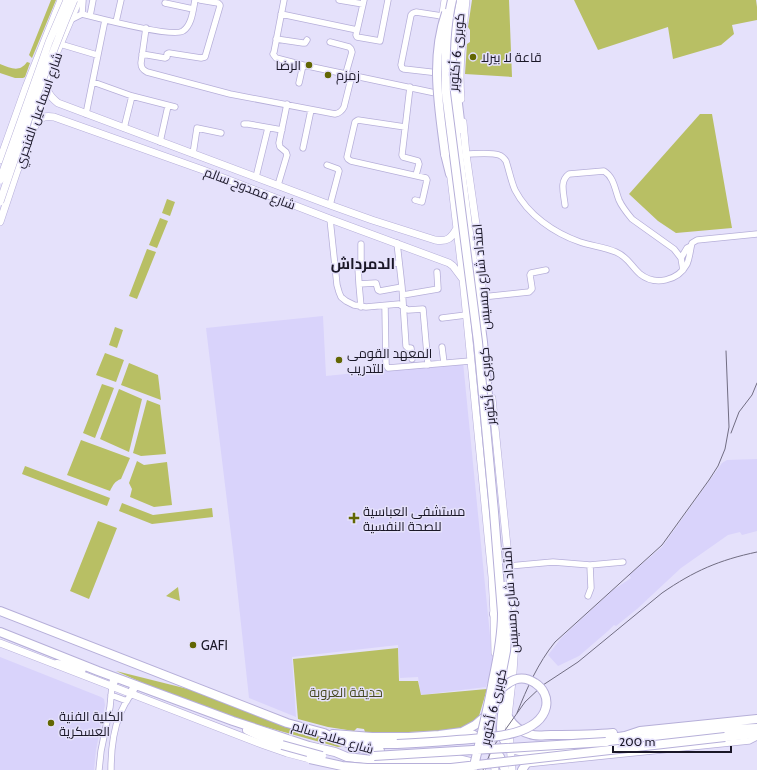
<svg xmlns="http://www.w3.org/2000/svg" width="757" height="770" font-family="Cabin,Cairo,sans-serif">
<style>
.built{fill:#d9d3fb}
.green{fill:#b8bf64}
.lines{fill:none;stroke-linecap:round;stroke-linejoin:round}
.minor-casing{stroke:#b6afd9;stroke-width:7}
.major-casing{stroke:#b6afd9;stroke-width:8}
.highway-casing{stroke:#b6afd9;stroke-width:10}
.minor{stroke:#fff;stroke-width:5.5}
.major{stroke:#fff;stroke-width:7}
.highway{stroke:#fff;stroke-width:8}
.rail{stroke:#716d82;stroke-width:1}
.major-bridge-casing{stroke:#b6afd9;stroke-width:8;stroke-linecap:butt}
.highway-bridge-casing{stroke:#b6afd9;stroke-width:10;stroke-linecap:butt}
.major-bridge{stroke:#fff;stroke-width:7}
.highway-bridge{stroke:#fff;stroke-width:8}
.poi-dot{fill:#626603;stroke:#e5e1fb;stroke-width:1.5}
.labels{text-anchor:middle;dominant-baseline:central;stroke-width:3;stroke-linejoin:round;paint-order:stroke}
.street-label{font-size:13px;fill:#1a1727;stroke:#e5e1fb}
.poi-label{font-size:13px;fill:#1a1727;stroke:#e5e1fb;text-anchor:start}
.park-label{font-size:13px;fill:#474a21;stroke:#e5e1fb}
.quarter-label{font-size:15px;font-weight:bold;fill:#1a1727;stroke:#e5e1fb}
</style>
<rect width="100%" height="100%" fill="#e5e1fb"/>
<!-- built -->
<path class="built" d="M323 316 326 376 463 362 493 666 489 683H487L486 687 421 695 418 677 400 678 398 645 292 657 296 717 249 698 234 559 206 328Z
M757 459V531L742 535 740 532 728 535 681 568 637 609 616 626 614 625 608 631 579 656 558 666 548 655 562 637 613 590 631 578 629 575 662 547 722 463 727 460Z
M0 657 101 697 104 699 105 705 96 750 94 770H0Z"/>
<!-- green -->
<path class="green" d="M51 0H56L32 58 29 55Z
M472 0H509L512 77 465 74 467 44 470 42V30L468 27Z
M574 0H756L757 7V20L732 25 734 34 721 45 673 59 668 27 598 50Z
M27 62 30 63 25 77 23 78H15L0 73V64C11 68 19 73 27 62Z
M700 114H712L732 228 676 233 658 221 629 194Z
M167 199 175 202 170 216 162 213Z
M160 218 168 221 157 248 149 245Z
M147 249 156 252 137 299 129 296Z
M115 327 123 330 117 348 109 345Z
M105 353 124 360 116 382 96 375Z
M129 363 158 375 161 400 121 385Z
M102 384 114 388 95 438 83 433Z
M119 389 142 399 129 452 100 439Z
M147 400 160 405 166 454 141 456 133 453Z
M81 440 130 458 121 479C115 481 113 485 110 491L67 475Z
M137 461 144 465 167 462 172 505 154 507 130 497 132 489 129 483Z
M25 466 110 498 107 506 22 474Z
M122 503 153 515 212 508 213 517 152 524 119 511Z
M98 521 117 528 89 599 70 591Z
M178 587 180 601 166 596Z
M398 648 399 681H418L421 695 487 689 479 716 463 729 448 731 368 733 365 732 364 729 357 728 354 731 328 727 298 719 293 659Z
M116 671 188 689 277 722 342 744 343 746 338 747 237 719 152 687Z"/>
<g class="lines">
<defs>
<path id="minor" d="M284 0 274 52 273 54 276 58 303 65 440 94
M339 0 363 4
M364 0 356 35 357 37 380 41 388 0
M165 3 193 9
M82 14 83 0
M281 14 357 30
M90 16 93 0
M70 20 82 14C98 18 173 38 183 31 192 25 193 10 195 0
M116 22 121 0
M146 28 141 63C141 68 143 70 147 72L230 94 335 114C340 113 342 111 344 107L352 75
M276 39 303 43H305L307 40
M330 42 349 47 351 49 352 52 346 73
M60 44 97 55
M142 54 165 58 167 57V54L169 53 201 58 205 57 220 6V5L218 3 200 0
M439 73 404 69 402 68 401 65 411 15 413 13 416 12 442 16
M93 82 132 96 175 107
M299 83 303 65
M410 87 402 155 403 157 418 161 419 164 416 175
M86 114 105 20
M244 124H248L282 130
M405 127 358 120 355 122 347 157 348 159 351 161 426 178 427 180 422 202 415 200
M124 128 132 96
M160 142 168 106
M303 148 311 110
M193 154 197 128 221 133
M466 154C474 154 491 152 499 155 502 156 504 158 506 161 509 170 511 181 515 190 528 215 554 233 580 242 592 246 604 247 616 252 628 257 631 266 640 274 655 286 678 281 687 264 690 257 690 250 692 243L697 240 757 234
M327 165 338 169 339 171 330 205
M256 177 268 128
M278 185 287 155 286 152 280 147 279 143 287 104
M565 205C564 194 559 181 569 174L604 171C614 177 615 190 619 200 622 207 627 213 632 219L674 249 681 258 683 270
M330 219 337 285 339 292 341 297 346 301 354 305 366 307 399 304 408 310 423 309 428 365
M397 243 402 287 406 346 408 348H411L412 359
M361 244V266
M681 258 687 248 691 246
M359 284 376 283 378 290 380 291 402 287
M403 295 438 289 437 272
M482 297 529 292 532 289V288L530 275 531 273 546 270
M385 306 386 365 388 368 470 361
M361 307 359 284 358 267 360 266 399 263
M442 318 466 315
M442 347 444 363
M590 565 623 562
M509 566 553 562 590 565 591 588 588 596
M111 695 127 701
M526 764 749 741 757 737
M99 770 101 751 110 707 112 686
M111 770C111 752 113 731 120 714 123 707 127 700 131 694"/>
<path id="major" d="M442 20 445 0
M442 52V96
M48 73 79 0
M47 78C45 89 49 96 58 103L330 205 372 220 435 240C447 242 451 239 457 228
M461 99C458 66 463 33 466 0
M463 122 466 154 477 231 482 278V297L485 326
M34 128C37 118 44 115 54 117L203 170 330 219 449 263 453 266 462 278
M0 160 26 87 61 0
M450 170 463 279 492 577 494 614 495 653
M0 222 17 171 34 128 45 83
M492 398 509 566 515 643 513 672 508 717 512 770
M0 643 264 745 287 753 310 759
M492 707 491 745 495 770"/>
<path id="highway" d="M461 0C456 24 452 52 451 76 450 90 452 103 454 116L483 342 489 406
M456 87 461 129
M445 154 450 174
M477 263 479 273 482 278
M0 611 287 723 324 733 334 738 361 748 374 751H380
M494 614 502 632
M0 632 98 671 233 721 309 746 335 752 347 757 372 760 458 759 470 762 481 770
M507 645C514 670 501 701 501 728 501 736 505 745 513 749 520 753 532 751 540 752
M57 664 82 669
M112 686 115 678
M131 694 135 685
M508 717C513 725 521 732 530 734 536 737 544 735 551 735 572 735 593 735 613 733
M247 730 266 739 282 745
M462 732 475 725 488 714
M333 734 372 737H409L439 735 462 732 474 735 486 741 491 745 500 757 505 770
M725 737 757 734
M605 739 625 736 640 731 757 719
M352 741 382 744H397
M623 741 733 729 757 728
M522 770 526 764 530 759 540 752 607 746 621 742"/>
</defs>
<!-- minor casing -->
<use href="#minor" class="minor-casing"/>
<!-- major casing -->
<use href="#major" class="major-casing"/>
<!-- highway casing -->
<use href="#highway" class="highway-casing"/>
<!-- minor -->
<use href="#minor" class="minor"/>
<!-- major -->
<use href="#major" class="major"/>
<!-- highway -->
<use href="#highway" class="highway"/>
<!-- rail -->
<path class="rail" d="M731 433 739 412 752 395 757 383
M517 713C527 688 538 663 555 642L662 545 709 480 718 466 725 449 729 427 726 351
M483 770 493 747 525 702 543 685 578 662 662 593C694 571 719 560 757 552"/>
<defs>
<path id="major-bridge" d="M0 180 49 42 67 0
M0 202C23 134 46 66 74 0"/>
<path id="highway-bridge" d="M452 0C445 30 445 63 446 93L478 342 494 512 502 613C502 635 498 657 493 680 488 710 480 740 473 770
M445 154C439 107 430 59 446 13
M492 713 498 692 506 651 508 626 505 586
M397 744C417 743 437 742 457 740 482 738 539 738 546 707 548 697 543 688 535 683 520 673 509 681 498 692
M282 745 322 756
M374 756 606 742
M310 759 342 766 367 768H451L725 737"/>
</defs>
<!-- major-bridge casing -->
<use href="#major-bridge" class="major-bridge-casing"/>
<!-- highway-bridge casing -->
<use href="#highway-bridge" class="highway-bridge-casing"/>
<!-- major-bridge -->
<use href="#major-bridge" class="major-bridge"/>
<!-- highway-bridge -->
<use href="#highway-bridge" class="highway-bridge"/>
</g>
<!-- markers -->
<g class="poi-dot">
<circle cx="473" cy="57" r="4"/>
<circle cx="309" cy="65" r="4"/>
<circle cx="328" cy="75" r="4"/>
<circle cx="339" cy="360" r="4"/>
<path d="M352 512h4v4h4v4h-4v4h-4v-4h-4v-4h4z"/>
<circle cx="193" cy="645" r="4"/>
<circle cx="51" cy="723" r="4"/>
</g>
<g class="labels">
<!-- street labels -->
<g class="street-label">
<text transform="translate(456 52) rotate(-85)">كوبرى 6 أكتوبر</text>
<text transform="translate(38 110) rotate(-71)">شارع اسماعيل الفنجري</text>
<text transform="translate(250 188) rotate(21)">شارع ممدوح سالم</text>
<text transform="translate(481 277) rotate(-95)">امتداد شارع رمسيس</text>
<text transform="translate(487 386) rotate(-95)">كوبرى 6 أكتوبر</text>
<text transform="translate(510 600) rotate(-94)">امتداد شارع رمسيس</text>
<text transform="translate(493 707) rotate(-77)">كوبرى 6 أكتوبر</text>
<text transform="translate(333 737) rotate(17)">شارع صلاح سالم</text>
</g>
<!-- poi labels -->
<g class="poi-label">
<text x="481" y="57">قاعة لا بيرلا</text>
<text x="301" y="65" text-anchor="end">الرضا</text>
<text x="336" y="75">زمزم</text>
<text x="347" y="353">المعهد القومى<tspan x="347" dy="15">للتدريب</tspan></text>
<text x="363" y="511">مستشفى العباسية<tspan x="363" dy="15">للصحة النفسية</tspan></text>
<text x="201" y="645">GAFI</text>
<text x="59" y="716">الكلية الفنية<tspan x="59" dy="15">العسكرية</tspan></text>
</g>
<!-- park labels -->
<g class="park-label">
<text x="346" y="692">حديقة العروبة</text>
</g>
<!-- quarter labels -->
<g class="quarter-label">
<text x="363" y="264">الدمرداش</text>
</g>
</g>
<!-- scale -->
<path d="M613 746v6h118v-6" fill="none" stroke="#1a1727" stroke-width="2"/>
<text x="619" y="746" font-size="12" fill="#1a1727" stroke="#e5e1fb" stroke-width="3" paint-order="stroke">200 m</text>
</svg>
